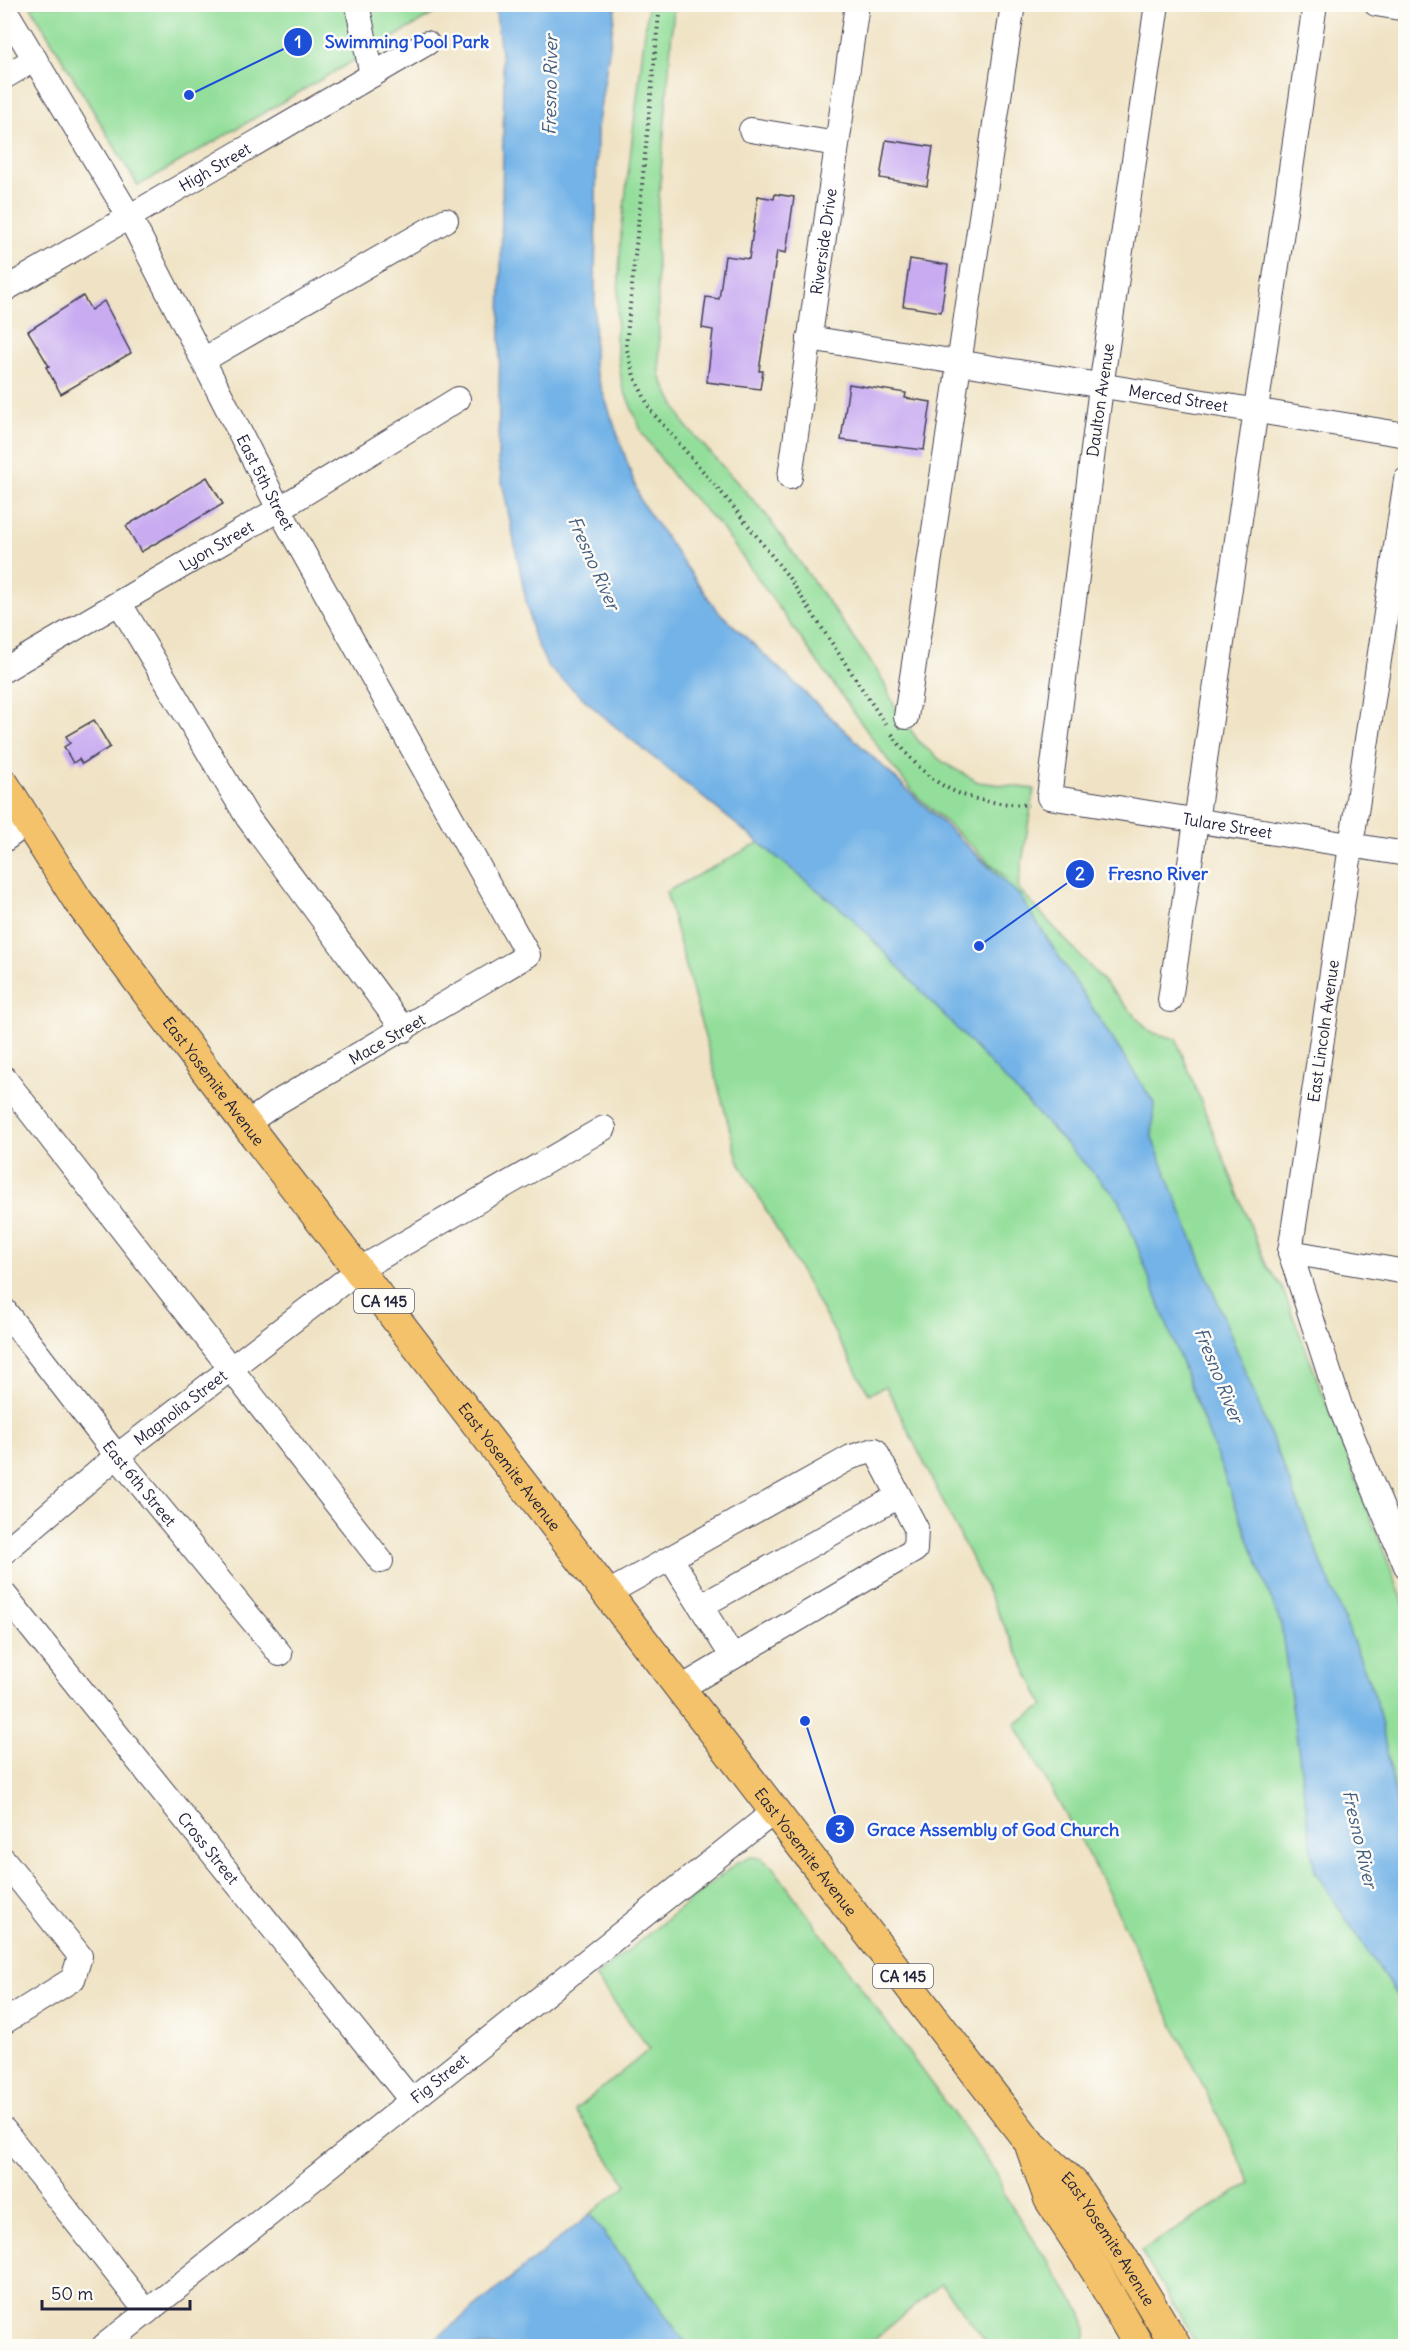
<svg xmlns="http://www.w3.org/2000/svg" width="1410" height="2351" font-family="Delius,sans-serif">
<style>
.green{fill:#93de9a;stroke:#5a806a;stroke-width:1.5}
.water{fill:#73b3e7;stroke:#4a6a91;stroke-width:1.5}
.building{fill:#c8abf1}
.lines{fill:none;stroke-linecap:round;stroke-linejoin:round}
.minor-casing{stroke:#413f50;stroke-width:26}
.major-casing{stroke:#413f50;stroke-width:32}
.path{stroke:#413f50;stroke-width:4;stroke-dasharray:1.5 4.5;stroke-linecap:butt}
.minor{stroke:#fff;stroke-width:24}
.major{stroke:#f3c26a;stroke-width:30}
.labels{text-anchor:middle;dominant-baseline:central;stroke-width:5;stroke-linejoin:round;paint-order:stroke}
.shield{fill:#fdfcf7;stroke:#646373;stroke-width:1.5}
.shield-label{font-size:15px;font-weight:bold;fill:#22223b}
.street-label{font-size:16px;fill:#22223b;stroke:#fdfcf7}
.water-label{font-size:18px;font-style:italic;fill:#425c80;stroke:#fdfcf7}
.leader{fill:none;stroke:#1d4ed8;stroke-width:2}
.callout-dot{fill:#1d4ed8;stroke:#fdfcf7;stroke-width:2}
.mark-label{font-size:18px;text-anchor:middle;font-weight:bold;fill:#fff}
.callout-label{font-size:18px;text-anchor:middle;font-weight:bold;fill:#1d4ed8;stroke:#fdfcf7;stroke-width:5;stroke-linejoin:round;paint-order:stroke}
</style>
<rect width="100%" height="100%" fill="#fdfcf7"/>
<filter id="ink" filterUnits="userSpaceOnUse"><feTurbulence type="fractalNoise" baseFrequency=".0167" numOctaves="2"/><feDisplacementMap in="SourceGraphic" scale="12" xChannelSelector="R" yChannelSelector="G"/><feConvolveMatrix kernelMatrix="1 2 1 2 8 2 1 2 1" color-interpolation-filters="sRGB"/></filter>
<filter id="wash" filterUnits="userSpaceOnUse"><feTurbulence type="fractalNoise" baseFrequency=".008" numOctaves="4" result="noise"/><feDisplacementMap in="SourceGraphic" scale="24" xChannelSelector="R" yChannelSelector="G"/><feGaussianBlur stdDeviation="1.35" result="paint"/><feColorMatrix in="noise" values="0 0 0 0 0 0 0 0 0 0 0 0 0 0 0 0 0 1.4 0 .05"/><feComposite in="paint" operator="in"/></filter>
<g filter="url(#wash)">
<rect width="100%" height="100%" fill="#f0e3c5"/>
<!-- green -->
<path class="green" d="M30 5H449L138 186Z
M648 5H674L656 236 660 376 685 425 764 512 880 675 895 707 919 742 944 763 978 782 1034 789 1018 888 1150 1032 1176 1039 1267 1267 1281 1285 1405 1606V2346H1198L1141 2251 1251 2183 1101 1878 1015 1724 1044 1706 886 1386 869 1394 738 1160 666 892 881 778 1008 879 915 794 892 766 721 527 677 481 642 433 622 385 616 340 621 234Z
M750 1857 760 1858 772 1866 998 2175 1004 2195 1083 2314 1086 2329 1083 2346H990L941 2284 866 2346H688L590 2214 627 2185 575 2110 650 2049 595 1977 738 1862Z"/>
<!-- water -->
<path class="water" d="M495 5H616L597 129 594 367 641 502 716 609 1019 895 1154 1103 1152 1138 1377 1701 1405 1844V2008L1315 1872 1281 1625 1120 1201 852 918 611 723 548 667 533 635 498 461 504 79Z
M590 2214 688 2346H427Z"/>
<g id="blocks">
<!-- building -->
<path class="building" d="M886 140 933 147 927 186 880 178Z
M775 194 794 197 786 253 777 251 759 371H763L760 389 707 382 713 330 702 328 706 297 719 299 725 256 749 259 758 196 774 199Z
M910 259 948 265 941 312 903 306Z
M83 296 91 310 104 301 131 353 61 394 46 367 49 366 28 331Z
M849 384 906 393 905 398 931 402 924 450 841 440Z
M207 477 223 504 141 552 126 526Z
M94 720 110 747 82 764 79 759 73 763 64 747 70 743 66 736Z"/>
</g>
</g>
<g filter="url(#ink)">
<use href="#blocks" fill-opacity="0" stroke="#413f50" stroke-width="1.5"/>
<g class="lines">
<defs>
<g id="minor">
<path d="M357 4 372 75"/>
<path id="s1" d="M1157 4 1101 387 1049 797 1406 854"/>
<path d="M1376 4 1406 9"/>
<path id="s2" d="M4 8 129 216 279 509 528 955 276 1103 246 1124"/>
<path d="M4 77 35 59"/>
<path d="M751 130 837 144"/>
<path id="s3" d="M4 290 427 43"/>
<path id="s4" d="M809 338 1406 435"/>
<path d="M203 360 446 220"/>
<path id="s5" d="M790 477 857 4"/>
<path d="M1406 480 1290 1252 1341 1409 1406 1566"/>
<path d="M120 604 248 818 404 1030"/>
<path id="s6" d="M4 670 279 509 458 399"/>
<path d="M906 717 1013 4"/>
<path d="M4 840 28 822"/>
<path d="M1170 1000 1315 4"/>
<path d="M4 1078 381 1561"/>
<path d="M1290 1252 1406 1272"/>
<path id="s7" d="M4 1310 117 1456 280 1654"/>
<path id="s8" d="M4 1552 117 1456 360 1269 604 1128"/>
<path d="M671 1559 732 1656"/>
<path d="M608 1593 851 1457 875 1450 916 1528 915 1550 681 1688"/>
<path id="s9" d="M4 1594 411 2100"/>
<path d="M701 1606 899 1496"/>
<path d="M4 1860 80 1956 73 1979 4 2022"/>
<path d="M4 2130 147 2312"/>
<path id="s10" d="M104 2346 776 1810"/>
</g>
<g id="major">
<path id="s11" d="M4 784 78 901 246 1124 1029 2142 1073 2183 1123 2258 1176 2346"/>
<path d="M1031 2148 1049 2199 1096 2271 1139 2346"/>
</g>
</defs>
<!-- minor casing -->
<use href="#minor" class="minor-casing"/>
<!-- major casing -->
<use href="#major" class="major-casing"/>
<!-- path -->
<path class="path" d="M660 4 626 346 634 376 651 411 732 505 787 575 886 725
M892 734C930 789 963 803 1029 805"/>
<!-- minor -->
<use href="#minor" class="minor"/>
<!-- major -->
<use href="#major" class="major"/>
</g>
</g>
<g class="labels">
<!-- shield labels -->
<g class="shield">
<rect x="354" y="1289" width="60" height="24" rx="4.5"/>
<rect x="873" y="1964" width="60" height="24" rx="4.5"/>
</g>
<g class="shield-label">
<text x="384" y="1301">CA 145</text>
<text x="903" y="1976">CA 145</text>
</g>
<!-- street labels -->
<g class="street-label">
<text stroke="none"><textPath href="#s3" startOffset="244">High Street</textPath></text>
<text stroke="none"><textPath href="#s5" startOffset="238">Riverside Drive</textPath></text>
<text stroke="none"><textPath href="#s4" startOffset="374">Merced Street</textPath></text>
<text transform="translate(1100 400) rotate(-82)">Daulton Avenue</text>
<text stroke="none"><textPath href="#s2" startOffset="542">East 5th Street</textPath></text>
<text stroke="none"><textPath href="#s6" startOffset="246">Lyon Street</textPath></text>
<text stroke="none"><textPath href="#s1" startOffset="981">Tulare Street</textPath></text>
<text transform="translate(1323 1031) rotate(-82)">East Lincoln Avenue</text>
<text transform="translate(387 1039) rotate(-30)">Mace Street</text>
<text stroke="none"><textPath href="#s11" startOffset="364">East Yosemite Avenue</textPath></text>
<text stroke="none"><textPath href="#s8" startOffset="228">Magnolia Street</textPath></text>
<text stroke="none"><textPath href="#s11" startOffset="850">East Yosemite Avenue</textPath></text>
<text stroke="none"><textPath href="#s7" startOffset="220">East 6th Street</textPath></text>
<text stroke="none"><textPath href="#s9" startOffset="326">Cross Street</textPath></text>
<text stroke="none"><textPath href="#s11" startOffset="1336">East Yosemite Avenue</textPath></text>
<text stroke="none"><textPath href="#s10" startOffset="429">Fig Street</textPath></text>
<text stroke="none"><textPath href="#s11" startOffset="1828">East Yosemite Avenue</textPath></text>
</g>
<!-- water labels -->
<g class="water-label">
<text transform="translate(550 85) rotate(-89)">Fresno River</text>
<text transform="translate(594 563) rotate(66)">Fresno River</text>
<text transform="translate(1219 1375) rotate(68)">Fresno River</text>
<text transform="translate(1360 1839) rotate(77)">Fresno River</text>
</g>
</g>
<!-- callouts -->
<path class="leader" d="M189 95L298 42M979 946L1080 874M805 1721L840 1829"/>
<g class="callout-dot">
<circle cx="189" cy="95" r="6"/>
<circle cx="979" cy="946" r="6"/>
<circle cx="805" cy="1721" r="6"/>
<circle cx="298" cy="42" r="15"/>
<circle cx="1080" cy="874" r="15"/>
<circle cx="840" cy="1829" r="15"/>
</g>
<g class="mark-label">
<text x="298" y="48">1</text>
<text x="1080" y="880">2</text>
<text x="840" y="1836">3</text>
</g>
<g class="callout-label">
<text x="407" y="48">Swimming Pool Park</text>
<text x="1158" y="880">Fresno River</text>
<text x="993" y="1836">Grace Assembly of God Church</text>
</g>
<!-- margin -->
<rect width="1410" height="2351" fill="none" stroke="#fdfcf7" stroke-width="24"/>
<!-- scale -->
<path d="M42 2300v9h148v-9" fill="none" stroke="#22223b" stroke-width="3"/>
<text x="51" y="2300" font-size="18" fill="#22223b" stroke="#fdfcf7" stroke-width="4.5" paint-order="stroke">50 m</text>
</svg>
